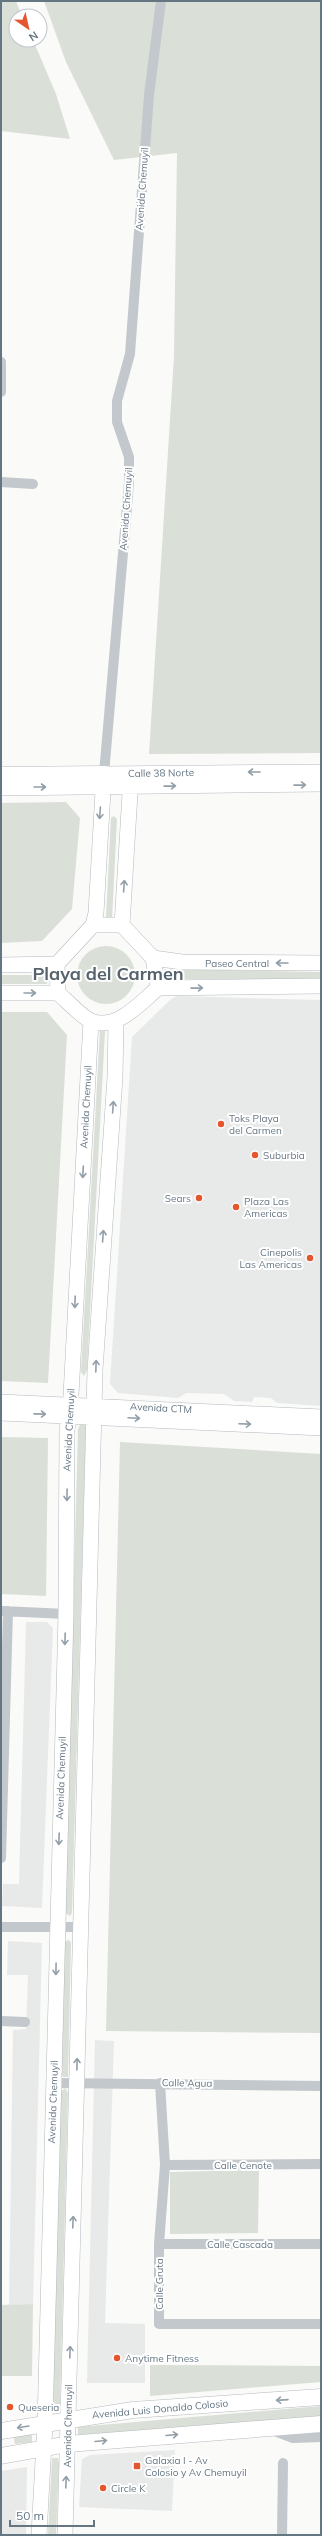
<svg xmlns="http://www.w3.org/2000/svg" width="322" height="2536" font-family="Mulish,sans-serif">
<style>
.built{fill:#e8e9e9}
.green{fill:#dadfd7}
.lines{fill:none;stroke-linecap:round;stroke-linejoin:round}
.secondary-casing{stroke:#b3babf;stroke-width:16}
.primary-casing{stroke:#b5babe;stroke-width:17}
.minor{stroke:#c3c8cc;stroke-width:10}
.secondary{stroke:#fff;stroke-width:15}
.primary{stroke:#fff;stroke-width:16}
.oneway{stroke:#939fa8}
.poi-dot{fill:#e4572e;stroke:#fff;stroke-width:1.5}
.labels{text-anchor:middle;dominant-baseline:central;stroke-width:4;stroke-linejoin:round;paint-order:stroke}
.street-label{font-size:10px;fill:#657683;stroke:#fff}
.poi-label{font-size:10px;fill:#657683;stroke:#fff;text-anchor:start}
.town-label{font-size:18px;font-weight:bold;fill:#57646e;stroke:#fff}
</style>
<rect width="100%" height="100%" fill="#fafaf8"/>
<!-- built -->
<path class="built" d="M177 996 321 1000V1406L277 1403 271 1398 254 1397 252 1402 234 1401 224 1394 186 1393 178 1398 118 1393 110 1384 132 1037 170 1000Z
M26 1622H47L53 1628 42 1908 2 1906 3 1884H19Z
M8 1941 42 1943 33 2304 9 2305 13 2030 26 2029 28 1975H7Z
M95 2040 114 2041 105 2323 145 2324V2383H87Z
M175 2450 172 2511 79 2507 82 2459 90 2455Z
M27 2467 26 2535H1V2471Z"/>
<!-- green -->
<path class="green" d="M1 1H16L22 16H16V40H33L56 94 70 139 1 131Z
M44 1H321V753L149 754 174 356 177 153 114 160 66 62Z
M66 802 80 818 72 909 42 941 1 943V803Z
M114 816 117 819 112 919 106 918 111 818Z
M77 975a29 29 0 1 1 58 0a29 29 0 1 1-58 0Z
M164 969 321 972V979H164Z
M1 975H47V984H1Z
M1 1012H47L67 1035 48 1383 1 1381Z
M103 1029 105 1031 87 1370 84 1376 81 1372 100 1030Z
M81 1423 86 1424 72 1913 70 1916 65 1913 78 1429Z
M1 1437 48 1438 46 1596 1 1594Z
M120 1442 321 1454V2033L106 2031Z
M68 1940 71 1942 68 2077H63L61 2073 65 1942Z
M65 2088 68 2093 60 2408 55 2412 52 2409 60 2093Z
M259 2170 258 2233 170 2234V2172Z
M33 2304 32 2376H1V2305Z
M150 2365 321 2366V2382L150 2396Z
M321 2406V2416L78 2435V2427Z
M32 2433V2442L15 2444 13 2435Z
M52 2458H58L59 2464 56 2535H48Z"/>
<g class="lines">
<defs>
<path id="secondary" d="M1 788 321 784
M93 925H122L153 958 158 988
M122 925 131 777
M153 958 182 962 321 963
M1 965 57 964
M158 988C140 1003 117 1031 91 1021 83 1018 66 1000 58 993L57 964 93 925 96 913 104 774 321 772
M158 988 321 986
M1 993H58
M1 1402 321 1417
M1 1413 321 1428
M39 2535 45 2424 66 1614 67 1429 70 1414 91 1021
M65 2535 95 1370 115 1077 116 1022"/>
<path id="primary" d="M1 775 104 774
M1 2431 133 2410 321 2397
M1 2456 68 2444 321 2424"/>
</defs>
<!-- secondary casing -->
<use href="#secondary" class="secondary-casing"/>
<!-- primary casing -->
<use href="#primary" class="primary-casing"/>
<!-- minor -->
<path class="minor" d="M1 362V392
M1 482 33 484
M104 774 129 483V457L117 422V401L130 354 149 95 161 1
M2 1611 66 1614
M1 1858 8 1611
M1 1927H81
M1 2021 25 2022
M53 2083 321 2086
M160 2083 165 2165 159 2244V2324H321
M165 2165 321 2164
M159 2244H321
M272 2430 293 2438 321 2437
M282 2535 283 2463"/>
<!-- secondary -->
<use href="#secondary" class="secondary"/>
<!-- primary -->
<use href="#primary" class="primary"/>
</g>
<!-- one-way arrows -->
<defs><path id="oneway-shaft" d="M-6 0H5M1.5-3L5.5 0L1.5 3" fill="none" stroke-width="1.6" stroke-linecap="round" stroke-linejoin="round"/></defs>
<g class="oneway">
<use href="#oneway-shaft" transform="translate(254 772) rotate(180)"/>
<use href="#oneway-shaft" transform="translate(300 785) rotate(-1)"/>
<use href="#oneway-shaft" transform="translate(170 786) rotate(-1)"/>
<use href="#oneway-shaft" transform="translate(40 787)"/>
<use href="#oneway-shaft" transform="translate(100 813) rotate(94)"/>
<use href="#oneway-shaft" transform="translate(124 886) rotate(-86)"/>
<use href="#oneway-shaft" transform="translate(282 963) rotate(-180)"/>
<use href="#oneway-shaft" transform="translate(197 988) rotate(-1)"/>
<use href="#oneway-shaft" transform="translate(30 993)"/>
<use href="#oneway-shaft" transform="translate(113 1107) rotate(-86)"/>
<use href="#oneway-shaft" transform="translate(83 1172) rotate(93)"/>
<use href="#oneway-shaft" transform="translate(103 1236) rotate(-86)"/>
<use href="#oneway-shaft" transform="translate(75 1302) rotate(92)"/>
<use href="#oneway-shaft" transform="translate(96 1366) rotate(-88)"/>
<use href="#oneway-shaft" transform="translate(40 1414) rotate(1)"/>
<use href="#oneway-shaft" transform="translate(134 1418) rotate(3)"/>
<use href="#oneway-shaft" transform="translate(245 1424) rotate(2)"/>
<use href="#oneway-shaft" transform="translate(67 1495) rotate(91)"/>
<use href="#oneway-shaft" transform="translate(65 1639) rotate(92)"/>
<use href="#oneway-shaft" transform="translate(59 1839) rotate(92)"/>
<use href="#oneway-shaft" transform="translate(56 1969) rotate(91)"/>
<use href="#oneway-shaft" transform="translate(77 2064) rotate(-89)"/>
<use href="#oneway-shaft" transform="translate(73 2222) rotate(-88)"/>
<use href="#oneway-shaft" transform="translate(70 2352) rotate(-88)"/>
<use href="#oneway-shaft" transform="translate(282 2400) rotate(176)"/>
<use href="#oneway-shaft" transform="translate(23 2427) rotate(171)"/>
<use href="#oneway-shaft" transform="translate(172 2435) rotate(-5)"/>
<use href="#oneway-shaft" transform="translate(101 2441) rotate(-5)"/>
<use href="#oneway-shaft" transform="translate(66 2482) rotate(-88)"/>
</g>
<!-- markers -->
<g class="poi-dot">
<circle cx="221" cy="1124" r="4"/>
<circle cx="255" cy="1155" r="4"/>
<circle cx="199" cy="1198" r="4"/>
<circle cx="236" cy="1207" r="4"/>
<circle cx="310" cy="1258" r="4"/>
<circle cx="117" cy="2358" r="4"/>
<circle cx="10" cy="2407" r="4"/>
<rect x="133" y="2462" width="8" height="8" rx="2"/>
<circle cx="103" cy="2488" r="4"/>
</g>
<g class="labels">
<!-- street labels -->
<g class="street-label">
<text transform="translate(142 189) rotate(-86)">Avenida Chemuyil</text>
<text transform="translate(126 509) rotate(-86)">Avenida Chemuyil</text>
<text transform="translate(161 773) rotate(-1)">Calle 38 Norte</text>
<text x="237" y="963">Paseo Central</text>
<text transform="translate(86 1107) rotate(-87)">Avenida Chemuyil</text>
<text transform="translate(161 1408) rotate(3)">Avenida CTM</text>
<text transform="translate(69 1430) rotate(-87)">Avenida Chemuyil</text>
<text transform="translate(61 1778) rotate(-88)">Avenida Chemuyil</text>
<text transform="translate(187 2083) rotate(1)">Calle Agua</text>
<text transform="translate(53 2102) rotate(-88)">Avenida Chemuyil</text>
<text x="243" y="2165">Calle Cenote</text>
<text x="240" y="2244">Calle Cascada</text>
<text transform="translate(159 2284) rotate(-90)">Calle Gruta</text>
<text transform="translate(160 2409) rotate(-5)">Avenida Luis Donaldo Colosio</text>
<text transform="translate(68 2426) rotate(-89)">Avenida Chemuyil</text>
</g>
<!-- poi labels -->
<g class="poi-label">
<text x="229" y="1118">Toks Playa<tspan x="229" dy="12">del Carmen</tspan></text>
<text x="263" y="1155">Suburbia</text>
<text x="191" y="1198" text-anchor="end">Sears</text>
<text x="244" y="1201">Plaza Las<tspan x="244" dy="12">Americas</tspan></text>
<text x="302" y="1252" text-anchor="end">Cinepolis<tspan x="302" dy="12">Las Americas</tspan></text>
<text x="125" y="2358">Anytime Fitness</text>
<text x="18" y="2407">Queseria</text>
<text x="145" y="2460">Galaxia I - Av<tspan x="145" dy="12">Colosio y Av Chemuyil</tspan></text>
<text x="111" y="2488">Circle K</text>
</g>
<!-- town labels -->
<g class="town-label">
<text x="108" y="973">Playa del Carmen</text>
</g>
</g>
<!-- border -->
<rect width="322" height="2536" fill="none" stroke="#657683" stroke-width="4"/>
<!-- north arrow -->
<g transform="translate(28 28) rotate(146)"><circle r="19" fill="#ffffff" stroke="#c1c8cd"/>
<path d="M0-3L7 15L0 10L-7 15Z" fill="#e4572e"/>
<text y="-6" font-size="11" font-weight="bold" text-anchor="middle" fill="#657683">N</text>
</g>
<!-- scale -->
<path d="M10 2520v6h84v-6" fill="none" stroke="#657683" stroke-width="2"/>
<text x="16" y="2520" font-size="12" fill="#657683" stroke="#ffffff" stroke-width="3" paint-order="stroke">50 m</text>
</svg>
